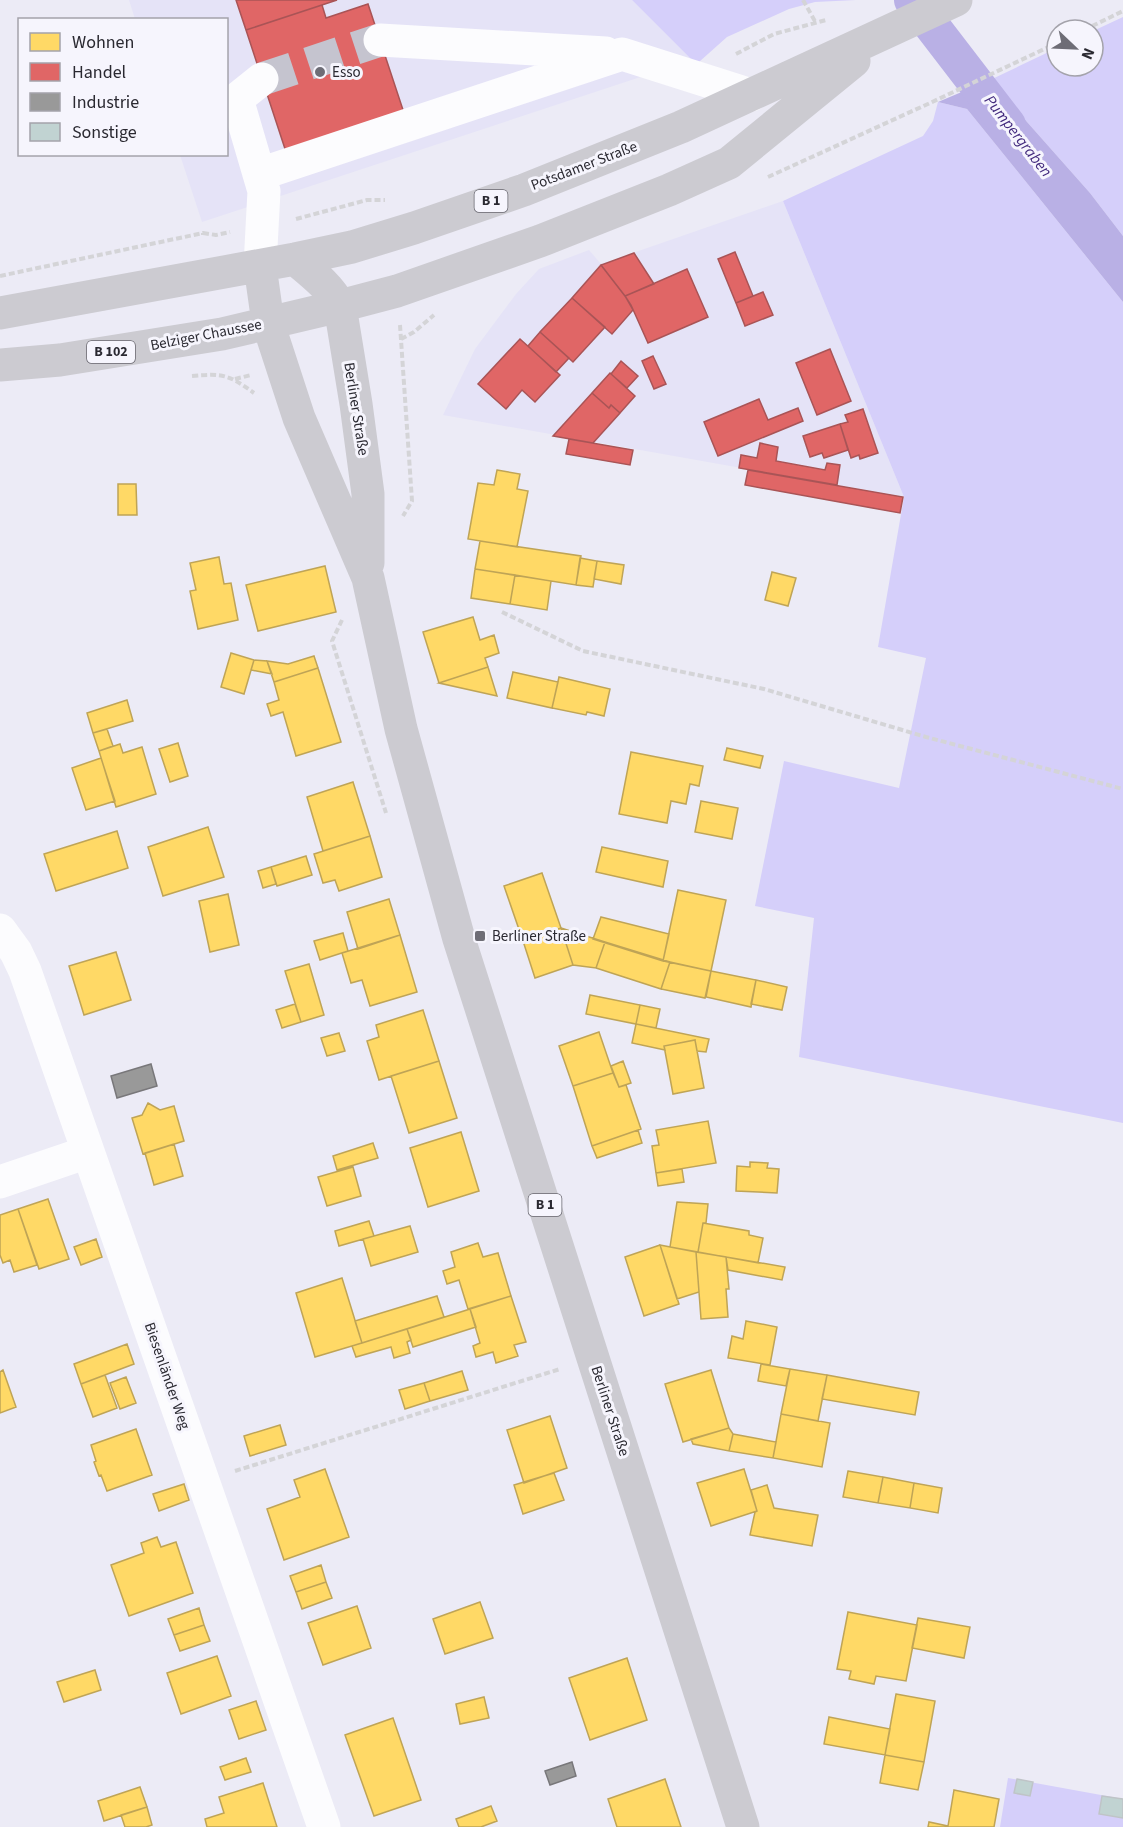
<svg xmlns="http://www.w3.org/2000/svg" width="1123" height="1827" font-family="'Source Sans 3',sans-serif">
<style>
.built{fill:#e5e3f7}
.green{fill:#d5cffa}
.water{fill:#b9b0e5}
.homes{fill:#ffd966;stroke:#bfa456;stroke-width:1.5}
.shops{fill:#e06666;stroke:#a95456;stroke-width:1.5}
.industry{fill:#999;stroke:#78777a;stroke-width:1.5}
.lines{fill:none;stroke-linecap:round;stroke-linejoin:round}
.canal{stroke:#b9b0e5;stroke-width:36}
.building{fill:#c1d3d2;stroke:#bfc4c7;stroke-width:1.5}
.minor-tunnel{stroke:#c5c4cf;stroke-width:33;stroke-dasharray:33 16;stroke-linecap:butt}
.path{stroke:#d4d4d7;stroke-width:4;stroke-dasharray:6 3;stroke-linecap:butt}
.minor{stroke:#fcfcfe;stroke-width:33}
.major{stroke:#cccbd1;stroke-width:33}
.poi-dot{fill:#6e6d76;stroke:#f6f5fd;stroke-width:2}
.labels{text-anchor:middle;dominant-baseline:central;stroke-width:6;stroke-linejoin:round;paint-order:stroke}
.shield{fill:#f6f5fd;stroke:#67666e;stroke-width:1.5}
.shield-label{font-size:14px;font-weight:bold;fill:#2a2931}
.poi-label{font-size:15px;fill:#2a2931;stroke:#f6f5fd;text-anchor:start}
.street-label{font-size:15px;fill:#2a2931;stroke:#f6f5fd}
.water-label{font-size:16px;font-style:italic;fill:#422a7d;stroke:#f6f5fd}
</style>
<rect width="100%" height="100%" fill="#ecebf6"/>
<!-- built -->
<path class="built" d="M129 0H632L692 60 202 222 180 155 226 154V20L135 19Z
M783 201 904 497 443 415 475 349 516 294 539 269 589 250 601 264Z"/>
<!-- green -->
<path class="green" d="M632 0H856L815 2 789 9 727 37 699 62 692 60Z
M1123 17V236L1090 193 990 80 1057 48V66H1093V31Z
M938 102 967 109 1123 302V1123L799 1057 814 918 755 906 784 761 899 788 926 658 878 647 904 497 783 201 923 136 933 121Z
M1008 1778 1123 1799V1827H1000Z"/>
<!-- water -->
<path class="water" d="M990 80 1090 193 1123 236V302L967 109 938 102Z"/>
<!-- homes -->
<path class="homes" d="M497 470 520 474 517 489 528 491 517 547 468 539 478 483 494 485Z
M118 484H136L137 515H118Z
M480 541 581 556 576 585 475 569Z
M219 557 224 584 231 583 238 620 198 629 190 591 196 590 190 563Z
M580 558 597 561 593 587 576 585Z
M597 561 624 565 621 584 594 579Z
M325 566 336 612 258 631 246 585Z
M475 569 515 575 510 604 471 598Z
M772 572 796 578 788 606 765 600Z
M515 575 551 581 547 610 510 604Z
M473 617 480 640 494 635 499 653 485 658 488 667 439 683 423 632Z
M231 653 254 660 244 694 221 687Z
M314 656 318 668 274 682 267 661 288 664Z
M254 660 267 661 272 674 251 670Z
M488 667 497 696 439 683Z
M318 668 341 742 296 756 283 712 271 716 267 704 279 700 274 682Z
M513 672 558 682 552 708 507 698Z
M559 677 610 689 604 716 587 712 586 715 552 708Z
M127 700 133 721 93 733 87 713Z
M107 729 113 746 99 751 93 733Z
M178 743 188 776 170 782 159 749Z
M120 744 123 753 142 747 156 794 116 807 99 751Z
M727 748 763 756 760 768 724 760Z
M631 752 703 766 699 786 690 784 686 804 671 801 667 823 619 814Z
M101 758 115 801 86 810 72 768Z
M353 782 370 836 323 851 307 797Z
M701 801 738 808 732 839 695 832Z
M208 827 224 877 163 896 148 847Z
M117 831 128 868 56 891 44 854Z
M370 836 382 877 339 891 335 880 323 883 314 854Z
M602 847 668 861 663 887 596 872Z
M306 856 312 875 277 886 271 867Z
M271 867 276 884 263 888 258 871Z
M542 873 561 928 523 941 504 886Z
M678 890 726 900 711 971 663 961Z
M228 894 239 945 210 952 199 901Z
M389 899 400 935 358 949 347 912Z
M601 917 669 934 663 961 593 939Z
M561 928 573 965 535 978 523 941Z
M561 928 605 942 596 968 573 965Z
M343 933 348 951 320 960 314 941Z
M400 935 417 992 370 1006 362 980 351 983 342 953Z
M605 942 670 962 661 989 596 968Z
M116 952 131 1000 84 1015 69 966Z
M670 962 711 971 705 998 661 989Z
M309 964 324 1015 301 1022 285 971Z
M711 971 756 980 751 1007 706 997Z
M756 980 787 987 782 1010 751 1004Z
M590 995 640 1005 636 1024 586 1014Z
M295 1004 301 1022 282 1028 276 1010Z
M640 1005 660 1009 656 1028 636 1024Z
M423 1010 439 1061 379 1080 367 1041 379 1037 376 1025Z
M636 1024 709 1039 706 1052 697 1051 695 1040 664 1046 665 1050 632 1043Z
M599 1032 613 1073 573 1086 559 1046Z
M339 1033 345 1051 327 1056 321 1038Z
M695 1040 704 1088 673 1094 664 1046Z
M439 1061 457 1118 409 1133 391 1076Z
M623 1061 631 1083 619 1087 611 1066Z
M613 1073 619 1087 626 1085 641 1129 592 1146 573 1086Z
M148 1103 160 1110 174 1106 184 1141 143 1154 132 1118 142 1115Z
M708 1121 716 1163 656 1173 652 1146 659 1145 656 1130Z
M638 1130 642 1143 597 1158 592 1146Z
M461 1132 479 1191 428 1207 410 1148Z
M373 1143 378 1158 337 1170 333 1156Z
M174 1144 183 1176 154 1185 145 1153Z
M750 1162 768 1163 767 1168 779 1169 777 1193 736 1191 737 1166 750 1167Z
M353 1167 361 1196 327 1206 318 1177Z
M682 1169 684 1182 658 1186 656 1173Z
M48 1199 69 1259 39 1269 18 1209Z
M677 1202 708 1204 706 1223H703L698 1252 670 1247Z
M18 1209 37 1265 14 1272 10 1260 3 1263 0 1255V1215Z
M369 1221 374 1236 339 1246 335 1231Z
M703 1223 749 1231V1235L763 1238 758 1263 698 1252Z
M410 1226 418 1252 371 1266 363 1239Z
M96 1239 102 1257 81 1265 74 1247Z
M478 1243 483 1257 498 1253 511 1296 468 1309 459 1280 447 1284 443 1271 455 1267 451 1252Z
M660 1245 696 1252 699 1292 677 1299Z
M660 1245 679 1304 644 1316 625 1257Z
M696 1252 726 1257 729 1289H726L728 1317 701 1319Z
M726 1257 785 1267 782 1280 728 1270Z
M342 1278 362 1343 315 1357 296 1293Z
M437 1296 444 1317 362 1343 355 1321Z
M511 1296 526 1342 514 1345 518 1356 496 1363 493 1352 476 1357 473 1346 480 1343 470 1309Z
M470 1309 476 1327 413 1347 407 1329Z
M746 1321 777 1327 770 1365 728 1358 732 1336 743 1339Z
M407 1329 411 1340 407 1342 410 1353 394 1358 391 1347 356 1357 352 1346Z
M127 1344 134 1364 81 1384 74 1364Z
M761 1364 790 1369 786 1386 758 1381Z
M790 1369 827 1375 818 1421 781 1414Z
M3 1370 16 1407 0 1413V1372Z
M711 1370 729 1428 683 1442 665 1384Z
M462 1371 468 1390 430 1401 424 1383Z
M105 1375 117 1408 93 1417 81 1384Z
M827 1375 919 1392 915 1415 822 1399Z
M126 1377 136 1403 120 1409 110 1383Z
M424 1383 430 1401 405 1409 399 1390Z
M781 1414 830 1423 822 1467 773 1458Z
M550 1416 567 1468 524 1483 507 1430Z
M280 1425 286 1445 250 1456 244 1436Z
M729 1428 733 1434 729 1451 693 1444 691 1439Z
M136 1429 152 1475 107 1491 101 1475 99 1476 94 1462 96 1461 91 1445Z
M733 1434 776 1442 773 1458 729 1451Z
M325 1469 349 1537 284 1560 267 1509 300 1497 294 1480Z
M744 1469 757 1511 711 1526 697 1483Z
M848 1471 883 1477 878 1503 843 1497Z
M554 1473 564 1500 523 1514 514 1485Z
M883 1477 914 1483 910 1508 878 1503Z
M914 1483 942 1488 938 1513 910 1508Z
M184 1484 189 1500 159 1511 153 1494Z
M767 1485 774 1508 818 1515 812 1546 750 1535 755 1512 757 1511 751 1490Z
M157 1537 161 1547 176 1542 193 1593 129 1616 111 1565 144 1553 141 1543Z
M321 1565 326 1582 296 1592 290 1576Z
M326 1582 332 1598 302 1609 296 1592Z
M480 1602 493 1638 445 1654 433 1619Z
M357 1606 371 1648 323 1665 308 1623Z
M199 1608 204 1625 174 1635 168 1619Z
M848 1612 917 1625 906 1681 876 1676 874 1684 849 1679 851 1671 837 1669Z
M918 1618 970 1627 964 1658 912 1648Z
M204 1625 210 1641 180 1651 174 1635Z
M217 1656 231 1696 181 1714 167 1673Z
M627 1658 647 1720 590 1740 569 1678Z
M95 1670 101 1690 64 1702 57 1682Z
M896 1694 935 1701 924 1762 885 1755Z
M484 1697 489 1718 460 1724 456 1704Z
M256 1701 266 1730 239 1739 229 1710Z
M829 1717 890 1729 885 1755 824 1744Z
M393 1718 421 1800 374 1816 345 1735Z
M885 1755 924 1762 918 1790 880 1783Z
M246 1758 251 1772 225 1780 220 1767Z
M665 1779 681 1827H617L608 1799Z
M263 1783 277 1827H207L205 1819 224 1813 219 1797Z
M140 1787 147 1807 104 1821 98 1801Z
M954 1790 999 1799 994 1827H928L929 1822 948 1826Z
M491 1806 497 1821 481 1827H459L456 1819Z
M147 1807 152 1825 146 1827H125L121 1815Z"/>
<!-- shops -->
<path class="shops" d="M236 0H337L246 30Z
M368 4 407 122 289 161 246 30 322 5 326 18Z
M735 252 753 296 736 303 718 259Z
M634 253 654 284 625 296 601 265Z
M601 265 625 296 633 310 612 334 572 298Z
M687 269 708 317 648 343 631 305 625 296Z
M763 292 773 315 745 326 736 303Z
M572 298 605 327 573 362 540 332Z
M540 332 569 358 556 372 528 346Z
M520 339 560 375 535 402 522 390 506 409 478 384Z
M830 349 851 401 817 415 796 363Z
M653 356 666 384 654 389 642 361Z
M621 361 638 376 627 388 611 374Z
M610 373 635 396 620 413 611 405 609 408 592 393Z
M592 393 609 408 611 405 620 413 593 443 553 436Z
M759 399 768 420 798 408 803 421 718 456 704 422Z
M863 409 878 453 860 459 859 455 851 458 840 424 848 422 845 415Z
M840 424 848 450 824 458 822 453 810 457 803 436Z
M569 439 633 450 630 465 566 454Z
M760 443 778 447 776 461 825 470 827 463 840 465 837 485 739 468 741 455 757 458Z
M748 470 903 497 900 513 745 485Z"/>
<!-- industry -->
<path class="industry" d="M151 1064 157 1086 117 1098 111 1076Z
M572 1762 576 1776 550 1785 545 1771Z"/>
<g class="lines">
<!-- canal -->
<path class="canal" d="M912 0 1008 125"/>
</g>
<!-- building -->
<path class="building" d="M1017 1779 1033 1782 1030 1796 1014 1793Z
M1102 1796 1123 1799V1818L1099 1814Z"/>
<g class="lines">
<!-- minor-tunnel -->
<path class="minor-tunnel" d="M262 79 380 40"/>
<!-- path -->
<path class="path" d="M803 0 816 23
M1084 30 1123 11
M736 54 774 34 826 20
M768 177 930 103 1057 43
M296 219 367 200H385
M203 233 216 235 230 232
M0 276 203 233V235
M400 325 412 501 403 516
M401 339 414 332 434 315
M192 376C224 373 229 375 254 393
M235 379 251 375
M502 612 583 651 764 689 926 737 1123 789
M342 620 332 641 386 813
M235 1471 560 1369"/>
<!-- minor -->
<path class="minor" d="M380 40 606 53
M260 174 622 54 751 95
M260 266 264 191 237 99 262 79
M0 930 16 952 25 971 324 1827
M0 1182 88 1152"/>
<!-- major -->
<path class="major" d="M295 259C313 274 329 286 340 306L356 404 368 494V563
M260 266 268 323 299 418 368 578 401 729 459 939 743 1827
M0 313 295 259 352 247 414 228 524 190 681 127 956 0
M0 365 60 360 222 334 340 306 397 291 540 241 669 190 729 163 854 61"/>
</g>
<!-- markers -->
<g class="poi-dot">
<circle cx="320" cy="72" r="6"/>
<rect x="474" y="930" width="12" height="12" rx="3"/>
</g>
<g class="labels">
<!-- shield labels -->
<g class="shield">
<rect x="474.5" y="190" width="33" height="22" rx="4.5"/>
<rect x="87" y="341" width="48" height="22" rx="4.5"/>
<rect x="528.5" y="1194" width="33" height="22" rx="4.5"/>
</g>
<g class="shield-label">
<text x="491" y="201">B 1</text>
<text x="111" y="352">B 102</text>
<text x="545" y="1205">B 1</text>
</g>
<!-- poi labels -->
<g class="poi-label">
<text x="332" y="72">Esso</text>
<text x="492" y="936">Berliner Straße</text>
</g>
<!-- street labels -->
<g class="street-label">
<text transform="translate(584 166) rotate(-21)">Potsdamer Straße</text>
<text transform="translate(206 335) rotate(-11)">Belziger Chaussee</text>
<text transform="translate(356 409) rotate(81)">Berliner Straße</text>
<text transform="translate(167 1376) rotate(71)">Biesenländer Weg</text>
<text transform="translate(610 1411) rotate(72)">Berliner Straße</text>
</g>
<!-- water labels -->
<g class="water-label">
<text transform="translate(1018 136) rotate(52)">Pumpergraben</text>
</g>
</g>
<!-- legend -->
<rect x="18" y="18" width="210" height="138" fill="#f6f5fd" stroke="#a4a3ab" stroke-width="1.5"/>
<rect x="30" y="33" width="30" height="18" fill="#ffd966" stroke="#a4a3ab" stroke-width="1.5"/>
<text x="72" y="48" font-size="18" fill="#2a2931">Wohnen</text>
<rect x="30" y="63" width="30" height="18" fill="#e06666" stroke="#a4a3ab" stroke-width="1.5"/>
<text x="72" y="78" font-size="18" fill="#2a2931">Handel</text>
<rect x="30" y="93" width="30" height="18" fill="#999999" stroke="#a4a3ab" stroke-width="1.5"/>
<text x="72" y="108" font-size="18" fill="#2a2931">Industrie</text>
<rect x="30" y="123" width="30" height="18" fill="#c1d3d2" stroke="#a4a3ab" stroke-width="1.5"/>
<text x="72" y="138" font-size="18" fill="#2a2931">Sonstige</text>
<!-- north arrow -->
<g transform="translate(1075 48) rotate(113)"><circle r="28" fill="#f6f5fd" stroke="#a4a3ab" stroke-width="1.5"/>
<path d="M0-4.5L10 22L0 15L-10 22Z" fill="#6e6d76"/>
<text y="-9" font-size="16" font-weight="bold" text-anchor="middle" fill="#2a2931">N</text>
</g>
</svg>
